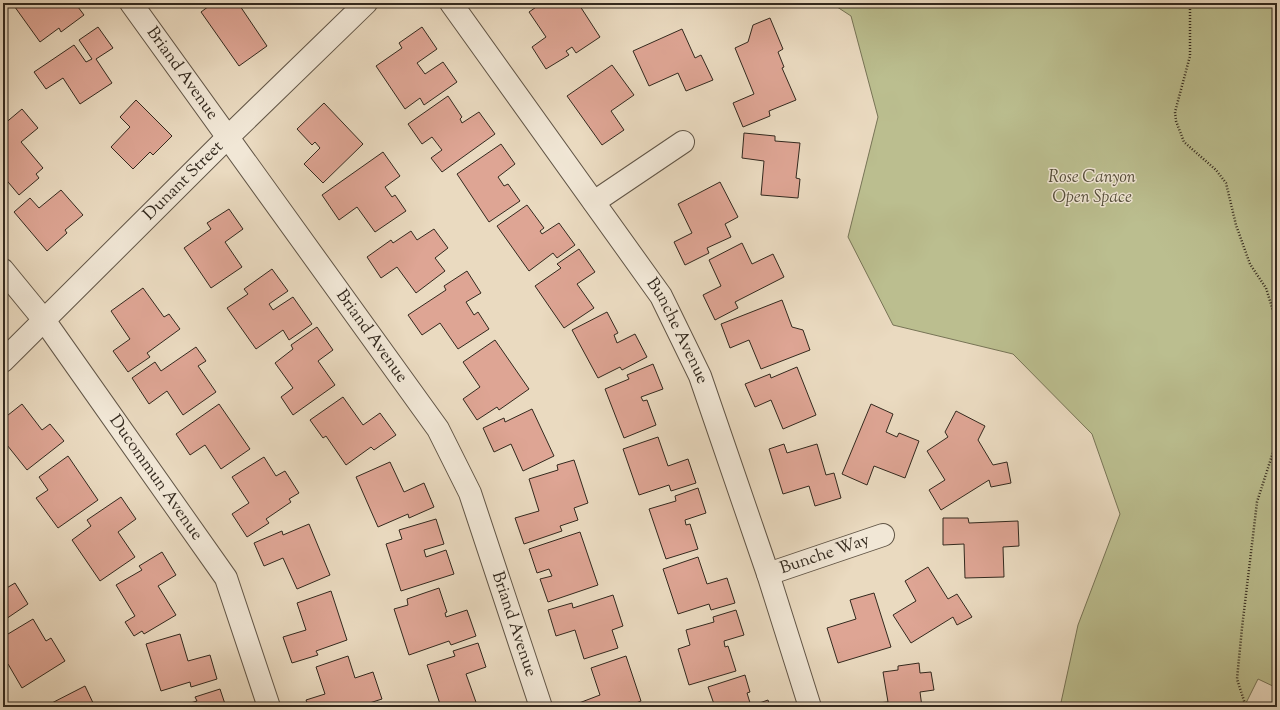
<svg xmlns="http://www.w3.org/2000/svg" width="1280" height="710" font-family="'Sorts Mill Goudy',serif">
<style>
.green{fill:#bbbe8f;stroke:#777456}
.building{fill:#dea594;stroke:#33291e}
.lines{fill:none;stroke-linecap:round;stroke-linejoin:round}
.minor-casing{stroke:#615546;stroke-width:24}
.path{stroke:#33291e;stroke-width:2.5;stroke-dasharray:1 2;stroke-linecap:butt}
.minor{stroke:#f1e7d6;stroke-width:22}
.labels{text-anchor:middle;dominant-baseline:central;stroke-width:3;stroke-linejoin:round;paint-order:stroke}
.street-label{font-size:17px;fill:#33291e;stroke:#f1e7d6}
.park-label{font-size:17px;font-style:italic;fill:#554e3a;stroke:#f1e7d6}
</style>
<rect width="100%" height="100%" fill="#eadac0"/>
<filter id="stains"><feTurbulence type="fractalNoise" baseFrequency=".005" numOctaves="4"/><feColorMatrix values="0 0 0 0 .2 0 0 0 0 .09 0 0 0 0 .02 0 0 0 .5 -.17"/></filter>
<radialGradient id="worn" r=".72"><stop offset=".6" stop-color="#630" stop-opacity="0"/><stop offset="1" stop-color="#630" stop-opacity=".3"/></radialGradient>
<!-- green -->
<path class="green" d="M831 3H1277V688L1258 679 1244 707H1060L1078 625 1120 514 1092 434 1013 354 893 325 848 237 878 117 851 16Z"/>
<!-- building -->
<path class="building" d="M12 3H75L84 15 61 32 59 28 40 42Z
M213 3H238L267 46 239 66 201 12Z
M542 3H565L567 6 571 3H578L600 37 576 53 572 47 566 51 569 55 546 69 532 47 546 37 529 12Z
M770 18 783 49 778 52 784 67 782 68 796 100 769 111 770 116 743 127 733 103 754 94 735 48 748 42 753 25Z
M98 27 113 48 96 59 112 83 80 104 63 78 46 89 34 72 74 45 86 62 92 59 79 40Z
M422 27 437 49 417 63 425 74 443 62 457 82 424 105 420 98 405 109 376 66 402 48 399 43Z
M682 29 695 58 701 55 713 80 686 91 678 73 649 86 633 51Z
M612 65 634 95 611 111 624 130 602 145 567 96Z
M448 96 462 117 460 119 462 123 479 112 495 134 442 172 431 158 442 150 432 137 422 144 408 124Z
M136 100 172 136 153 155 150 152 133 169 111 147 130 127 120 117Z
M324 103 363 144 323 183 304 164 320 148 315 142 312 145 297 129Z
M22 109 38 128 21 142 43 168 36 174 39 178 19 195 3 176V125Z
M744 133 775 136V141L800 143 796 178 800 179 798 198 761 195 764 161 742 158Z
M501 144 515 164 498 177 504 186 508 184 520 201 489 222 457 174Z
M383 152 400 176 385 187 392 197 395 195 406 211 375 232 357 207 339 220 322 195Z
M720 182 738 217 725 224 731 237 707 248 709 253 685 265 674 242 692 233 678 204Z
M61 190 83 215 65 230 67 233 47 251 14 212 30 198 39 208Z
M527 205 544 228 540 231 542 234 559 223 575 245 557 258 553 253 529 271 497 226Z
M229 209 243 229 225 242 242 267 211 288 184 248 211 229 207 223Z
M434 229 448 248 435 258 445 271 416 293 397 267 381 278 367 257 391 240 393 243 411 231 417 240Z
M742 243 752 264 773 254 784 277 735 302 738 308 715 320 703 295 721 286 709 260Z
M579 249 595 272 577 284 594 308 564 328 535 286 561 268 557 264Z
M272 269 288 291 269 304 273 310 293 297 312 324 289 340 283 330 256 349 227 308 248 294 244 289Z
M467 271 481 293 466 302 474 315 478 312 489 329 458 349 440 323 422 335 408 315 446 290 444 286Z
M143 288 164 317 169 314 180 329 147 353 150 357 128 372 113 351 130 339 111 311Z
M782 300 792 327 803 330 810 350 761 369 749 340 730 348 721 324Z
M607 312 618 333 614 335 617 343 635 334 647 357 622 370 620 367 598 378 572 330Z
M317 327 333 350 318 361 335 385 293 415 281 397 293 388 275 363 293 349 291 345Z
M495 340 529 389 499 410 497 407 477 420 463 399 480 387 463 362Z
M196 347 206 361 198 366 216 392 183 415 167 391 149 404 132 378 155 362 161 371Z
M653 364 663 389 641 397 643 401 647 400 656 425 624 438 605 389 629 379 627 375Z
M797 367 816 415 783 429 771 400 755 407 745 384 770 374 771 378Z
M343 397 363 425 380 413 396 435 374 450 371 447 346 465 326 436 323 438 310 420Z
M22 404 42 430 50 424 64 441 27 470 3 440V419Z
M219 404 250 449 221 469 205 445 190 455 176 434Z
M871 404 893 414 886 432 897 437 899 433 919 441 905 478 874 466 867 485 842 474Z
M532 409 554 456 523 471 511 444 494 452 483 428 504 418 505 422Z
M956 411 985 426 978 440 993 465 1007 462 1011 483 991 487 989 480 941 510 929 490 945 480 927 451 948 437 945 432Z
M658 437 668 466 688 459 696 483 671 491 669 485 639 495 623 449Z
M784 444 787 453 817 444 826 475 834 473 841 498 815 506 809 486 783 494 769 449Z
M68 456 98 500 58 528 36 498 48 490 39 477Z
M264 457 276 476 285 471 299 493 289 499 291 502 266 519 269 523 247 537 232 514 249 503 232 477Z
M574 460 588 503 574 508 578 520 560 526 562 531 524 544 515 518 539 511 529 479 558 470 557 465Z
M390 462 404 492 424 483 434 507 409 518 408 514 378 527 356 477Z
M698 488 706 513 685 520 686 525 690 524 698 549 666 559 649 509 676 501 675 496Z
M121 497 136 519 118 532 135 557 100 581 72 540 91 526 87 520Z
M943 518H968L969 523 1018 521 1019 546 1003 547 1004 577 965 578 964 544 943 545Z
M436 519 444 544 424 550 426 557 446 550 454 574 401 591 386 544 402 539 399 530Z
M309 524 330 575 297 589 283 558 264 566 254 543 282 531 283 535Z
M580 532 598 585 548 602 540 579 552 576 549 569 537 573 529 549Z
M162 552 176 575 158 586 176 615 144 634 142 631 134 636 125 622 135 616 116 585 142 570 139 566Z
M698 557 707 584 727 578 735 603 711 610 709 604 678 614 663 569Z
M928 567 948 599 957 594 972 617 957 625 953 617 911 643 893 615 916 601 905 581Z
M15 583 28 604 3 621V587L5 589Z
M439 588 447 612 445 613 446 617 467 610 476 636 451 645 449 641 409 655 394 609 408 605 407 599Z
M331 591 347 640 316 651 318 655 292 663 283 637 306 630 297 603Z
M874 593 891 647 838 663 827 628 856 619 850 600Z
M613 595 623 626 612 630 618 648 584 659 575 630 556 636 548 610 572 603 573 608Z
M736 610 744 635 724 641 725 647 728 646 736 671 689 685 678 649 690 645 686 630 714 622 713 617Z
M33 619 46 641 51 638 65 661 22 688 8 664 3 667V637Z
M180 634 188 661 210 655 217 679 191 687 190 682 161 691 146 644Z
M478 643 486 667 466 674 477 705 471 707H441L427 665 455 656 453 651Z
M348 656 355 678 373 672 382 699 357 707H309L306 700 325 694 316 667Z
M626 656 641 701 626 707H580L579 703 600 695 591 668Z
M919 663 920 673 931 672 934 690 920 692 922 707H878L877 703 888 702 883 672 898 670V666Z
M745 675 750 692 747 693 751 706 768 700 770 707H715L708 687Z
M85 686 95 707H44Z
M220 689 226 707H177L197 701 195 697Z"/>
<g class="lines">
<defs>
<g id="minor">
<path id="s1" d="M131 3 438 429 470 493 541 707"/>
<path id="s2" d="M451 3 661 296 700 376 768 574 810 707"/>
<path d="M594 202 683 142"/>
<path id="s3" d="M3 270 44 320 226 578 269 707"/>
<path id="s4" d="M3 361 228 137 366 3"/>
<path id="s5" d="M768 574 883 535"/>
</g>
</defs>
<!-- minor casing -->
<use href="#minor" class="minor-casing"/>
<!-- path -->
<path class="path" d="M1190 3V56L1175 112 1176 121 1184 142 1216 170 1226 183 1236 225 1250 264 1266 288 1275 317 1277 363
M1246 707 1237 679 1242 628 1257 502 1276 443 1277 423"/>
<!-- minor -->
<use href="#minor" class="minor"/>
</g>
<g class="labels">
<!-- street labels -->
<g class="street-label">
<text stroke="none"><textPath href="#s1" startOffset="87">Briand Avenue</textPath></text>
<text stroke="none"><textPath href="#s4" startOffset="255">Dunant Street</textPath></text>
<text stroke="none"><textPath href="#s2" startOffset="399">Bunche Avenue</textPath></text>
<text stroke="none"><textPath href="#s1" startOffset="411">Briand Avenue</textPath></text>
<text stroke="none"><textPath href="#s3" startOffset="258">Ducommun Avenue</textPath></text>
<text stroke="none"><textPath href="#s5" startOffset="60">Bunche Way</textPath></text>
<text stroke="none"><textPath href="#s1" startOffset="735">Briand Avenue</textPath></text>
</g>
<!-- park labels -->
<g class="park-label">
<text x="1092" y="178">Rose Canyon<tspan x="1092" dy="20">Open Space</tspan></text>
</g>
</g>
<!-- margin -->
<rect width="1280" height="710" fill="none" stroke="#eadac0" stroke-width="16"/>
<rect x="4" y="4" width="1272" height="702" fill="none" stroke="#33291e" stroke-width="2"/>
<rect x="8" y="8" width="1264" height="694" fill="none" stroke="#33291e"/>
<rect width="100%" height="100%" filter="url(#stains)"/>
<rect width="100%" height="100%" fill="url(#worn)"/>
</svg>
